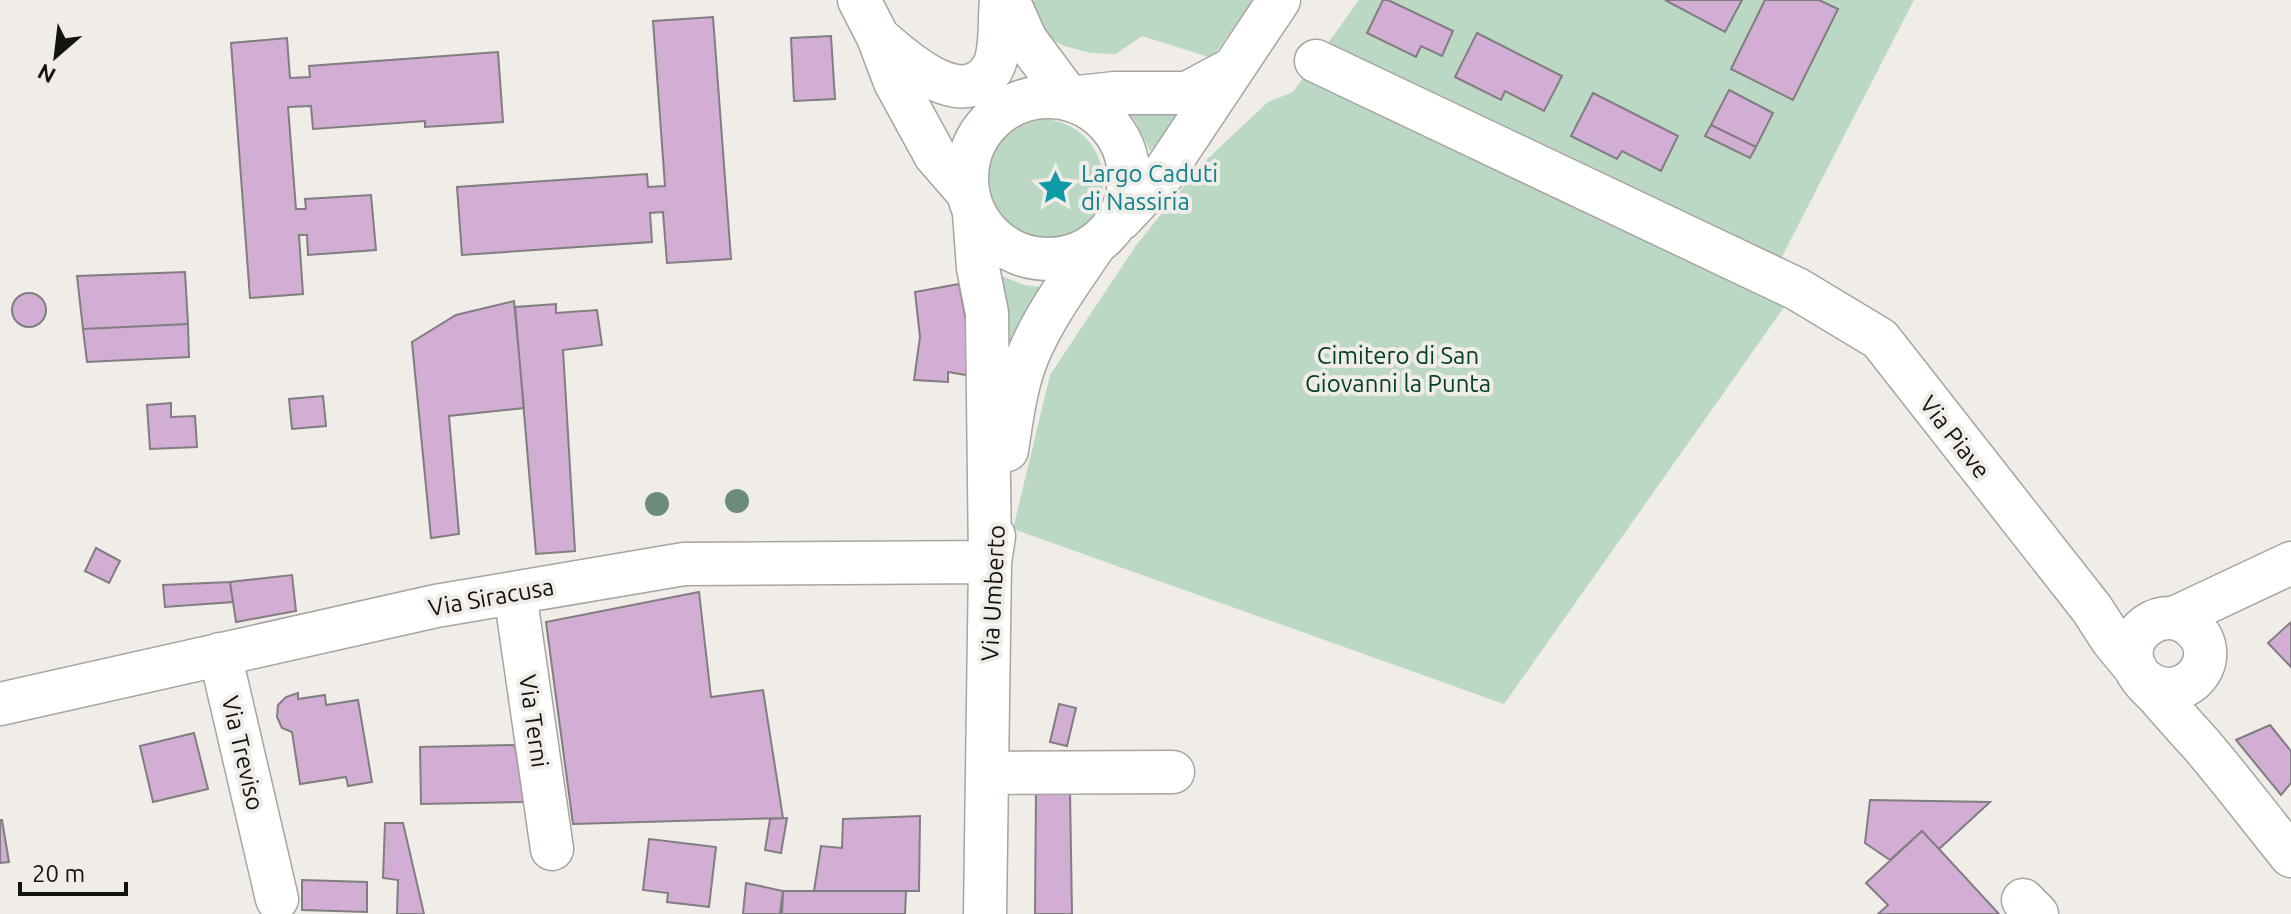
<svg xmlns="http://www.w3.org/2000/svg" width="2291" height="914" font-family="Ubuntu,sans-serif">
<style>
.green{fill:#bad8c4}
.building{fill:#d2aed5;stroke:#817d81;stroke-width:2}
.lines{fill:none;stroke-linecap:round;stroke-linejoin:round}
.minor-casing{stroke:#a8a49f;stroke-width:45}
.minor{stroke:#fff;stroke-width:42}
.tree{fill:#6c8c7b}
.labels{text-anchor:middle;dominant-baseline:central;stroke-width:8;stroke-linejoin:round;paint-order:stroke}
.culture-label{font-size:24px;fill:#0d838f;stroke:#f0ece7;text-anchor:start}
.park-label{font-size:24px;fill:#003e22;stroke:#f0ece7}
.street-label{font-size:24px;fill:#151311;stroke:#f0ece7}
</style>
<rect width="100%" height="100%" fill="#f0ece7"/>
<!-- green -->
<path class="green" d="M1025 0H1253L1212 58 1142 36 1116 54 1091 53 1064 46 1040 33Z
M1359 0H1914L1772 276 1797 289 1504 704 1013 529 1050 375 1137 244 1201 165 1268 102 1293 92Z
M1193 106 1150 151 1136 122 1125 108Z
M979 181a62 62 0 1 1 124 0a62 62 0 1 1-124 0Z
M999 275 1024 285 1050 288 1006 354Z"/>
<!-- building -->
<path class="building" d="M1383 0H1388L1453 31 1442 56 1421 46 1416 57 1367 33Z
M1665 0H1742L1725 32Z
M1765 0H1819L1838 9 1793 100 1731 69Z
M713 17 731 259 667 263 663 212 650 213 652 242 462 255 457 187 647 174 648 187 665 186 653 21Z
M1477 33 1562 76 1544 111 1505 91 1501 100 1455 77Z
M831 36 835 99 794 101 791 38Z
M287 38 290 78 310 77 309 66 498 52 503 122 425 127V121L313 129 311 106 288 107 296 209H306L305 199 371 195 376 250 308 255 307 235H299L303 294 250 298 231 43Z
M1729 90 1773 113 1756 147 1711 125Z
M1593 93 1678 136 1661 171 1622 151 1617 159 1571 136Z
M1711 125 1756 147 1750 158 1705 136Z
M185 272 188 324 83 329 77 276Z
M959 284 969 336 966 375 948 372V382L914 380 920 337 915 292Z
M12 310a17 17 0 1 1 34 0a17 17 0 1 1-34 0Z
M514 301 524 408 449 416 459 534 431 538 412 342 456 315Z
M556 304V313L597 310 602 345 563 350 575 551 536 554 515 307Z
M188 324 189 357 87 362 83 329Z
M323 396 326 426 292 429 289 399Z
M171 403V417L195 416 197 447 150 449 147 405Z
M96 548 120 561 109 583 85 571Z
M292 575 296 611 236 622 230 582Z
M230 582 233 602 165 607 163 585Z
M699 592 711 697 763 690 783 818 573 824 546 622Z
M2291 622V667L2268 643Z
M298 693V699L325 695 326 705 358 700 372 782 348 786 346 777 300 784 292 732 282 728 277 717 278 705 286 697Z
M1059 704 1076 708 1067 746 1050 742Z
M2270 725 2291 751V783L2281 795 2236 740Z
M194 733 208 789 153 802 140 746Z
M515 745 524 802 421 804 420 747Z
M1036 790 1070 791 1072 914H1035Z
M1870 800 1990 802 1939 849 1922 831 1890 860 1865 843Z
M920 816 919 891H814L821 846 842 848 843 819Z
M787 818 781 853 765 850 770 819Z
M0 820H2L9 862 0 863Z
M385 823H403L424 914H397L398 880 383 878Z
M1922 831 1939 849 1999 914H1878L1888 905 1866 883Z
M649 839 716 847 709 907 667 902 668 893 643 890Z
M302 880 367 882V912L302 910Z
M746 883 783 891 780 914H743Z
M783 891H906L905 914H782Z"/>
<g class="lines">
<defs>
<path id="minor" d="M859 0 878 37 895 82 935 155 968 193
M1008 0 1026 40 1069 98 1115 93H1187L1232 69
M879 38C904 60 963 114 992 69 1002 53 999 19 1001 0
M1316 61 1797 289 1880 339 2092 609 2112 640 2136 669
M967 178a81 81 0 1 1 162 0a81 81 0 1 1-162 0Z
M1121 219 1163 174 1279 0
M1007 450C1012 418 1016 383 1029 353 1045 315 1071 280 1094 246
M515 593 552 849
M2174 618 2291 563
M220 654 277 899
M2143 679C2183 711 2228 658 2192 627 2164 602 2119 634 2135 668 2140 679 2150 688 2158 696 2172 712 2185 727 2199 742 2231 779 2260 818 2291 856
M0 704 436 606 684 564 990 562 987 313 978 268 974 213
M987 773 1173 772
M2023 900 2037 914
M985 914 990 562 994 536"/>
</defs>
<!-- minor casing -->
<use href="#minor" class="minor-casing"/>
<!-- minor -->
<use href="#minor" class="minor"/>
</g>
<!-- trees -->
<g class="tree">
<circle cx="737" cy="501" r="12"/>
<circle cx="657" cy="504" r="12"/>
</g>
<!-- icons -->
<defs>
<symbol id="sight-bare" viewBox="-9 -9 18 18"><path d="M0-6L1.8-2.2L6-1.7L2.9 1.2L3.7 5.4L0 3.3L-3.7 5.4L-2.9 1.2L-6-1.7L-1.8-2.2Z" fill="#0f9aa8" stroke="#f0ece7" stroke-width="2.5" paint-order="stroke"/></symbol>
</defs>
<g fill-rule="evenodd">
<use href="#sight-bare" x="1030" y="162" width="51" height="51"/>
</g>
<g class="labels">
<!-- culture labels -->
<g class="culture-label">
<text x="1081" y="173">Largo Caduti<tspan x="1081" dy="28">di Nassiria</tspan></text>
</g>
<!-- park labels -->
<g class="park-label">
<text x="1398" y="355">Cimitero di San<tspan x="1398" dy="28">Giovanni la Punta</tspan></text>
</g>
<!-- street labels -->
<g class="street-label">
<text transform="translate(1955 437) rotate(52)">Via Piave</text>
<text transform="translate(993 593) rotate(-87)">Via Umberto</text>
<text transform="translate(491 597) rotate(-10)">Via Siracusa</text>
<text transform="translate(534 721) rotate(82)">Via Terni</text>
<text transform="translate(243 753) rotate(77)">Via Treviso</text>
</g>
</g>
<!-- north arrow -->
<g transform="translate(56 56) rotate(208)" stroke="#f0ece7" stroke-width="6" paint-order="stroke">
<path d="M0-6L14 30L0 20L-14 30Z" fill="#151311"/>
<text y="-12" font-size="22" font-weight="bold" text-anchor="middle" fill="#151311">N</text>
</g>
<!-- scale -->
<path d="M20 882v12h106v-12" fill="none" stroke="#151311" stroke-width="4"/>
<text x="32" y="882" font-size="24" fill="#151311" stroke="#f0ece7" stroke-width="6" paint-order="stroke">20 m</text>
</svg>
